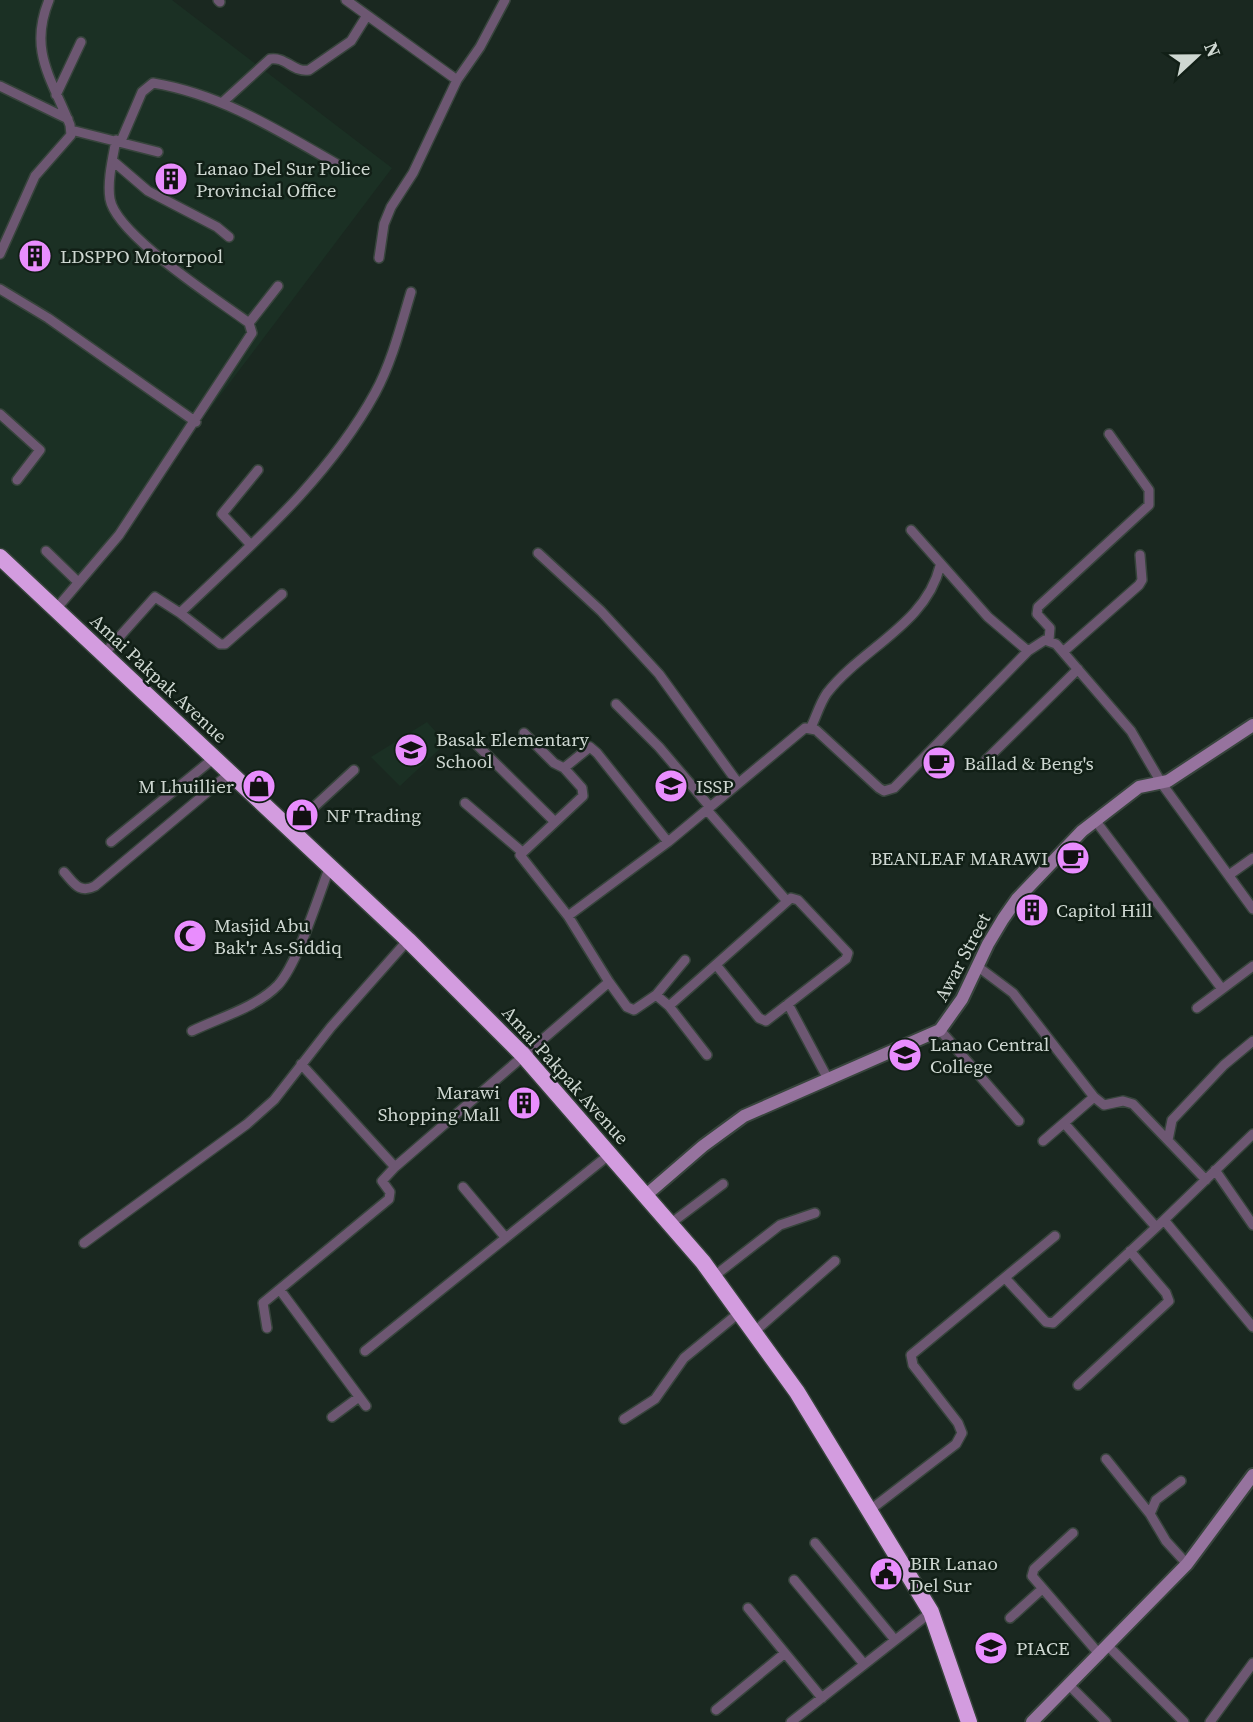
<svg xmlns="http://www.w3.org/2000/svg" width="1253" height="1722" font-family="'Source Serif 4',serif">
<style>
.built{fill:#1b3024}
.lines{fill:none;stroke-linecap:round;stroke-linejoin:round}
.street-casing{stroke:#37443c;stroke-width:12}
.secondary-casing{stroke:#37443c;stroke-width:16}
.highway-casing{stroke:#37443c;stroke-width:19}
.street{stroke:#6d5772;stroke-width:9}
.secondary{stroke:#96739e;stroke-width:12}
.highway{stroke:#d39cdf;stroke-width:16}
.labels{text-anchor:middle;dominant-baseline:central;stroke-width:5;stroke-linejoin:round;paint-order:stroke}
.poi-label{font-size:19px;fill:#ced7d1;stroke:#111f16;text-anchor:start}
.street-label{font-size:19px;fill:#ced7d1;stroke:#111f16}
</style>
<rect width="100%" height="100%" fill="#1a2820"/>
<!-- built -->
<path class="built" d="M0 0H172L392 168 114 536 56 600 0 549Z
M427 722 446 743 400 786 371 757Z"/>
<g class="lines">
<defs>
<path id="street" d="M218 0 220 2
M346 0 457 80
M0 86 68 119
M56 95 81 42
M224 101 270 59C285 56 294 73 309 70L351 41 366 17
M71 130 158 152
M121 141 142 92 153 83C226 95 285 135 349 171
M113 161 148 191 217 227 229 237
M0 254 35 176 71 135 70 125C52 79 28 51 49 0
M379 258 384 224 391 207 413 173 457 80 480 47 505 0
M0 289 48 318 196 422
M249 323 278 286
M0 414 40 450 17 480
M911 530 988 617 1028 651
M251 545 222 514 258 470
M46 551 78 582
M538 553 601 611 659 674 738 783
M56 609 119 535 252 333 249 323C218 300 116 235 110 199 107 181 113 157 116 140
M180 613 220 644H225L282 594
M1049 640 1050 628 1037 614 1038 607 1149 505V490L1109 434
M1063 652 1139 585 1142 580 1140 555
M104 654 155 597 180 613C250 546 328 479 375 393 392 362 401 325 411 292
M616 704 659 747 710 807
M811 727C816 717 820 703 827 693 862 648 926 624 940 566
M524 733 554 763 564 768
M477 745 554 821
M986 760 1078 669
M465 803 521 851
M707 810 786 900
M1095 820 1222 989
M290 829 354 770
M111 842 214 758
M64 872C74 883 79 894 95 886L230 773
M1229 875 1253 858
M568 916 520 855 583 796 582 788 564 768 590 747 597 753 668 842
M977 966 1013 993 1094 1097 1043 1141
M609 982 627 1007 634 1010 656 995 685 960
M656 995 669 1006 791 898 798 900 848 953 846 959 766 1021 759 1018 717 966
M788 1004 828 1079
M669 1006 707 1055
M1197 1008 1253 966
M940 1030 1019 1121
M192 1031C219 1018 257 1007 278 985 298 963 318 897 330 866
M301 1064 395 1167 609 982 568 916 668 842 805 728 816 730 879 788 884 791 894 788 1028 651 1045 640 1056 644 1131 731 1162 784 1253 909
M1094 1097 1104 1105 1123 1101 1133 1104 1206 1180
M1064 1123 1156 1227
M1253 1134 1164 1220 1253 1327
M1168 1140 1172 1120 1224 1065 1253 1041
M1215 1170 1253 1225
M463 1187 505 1237
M670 1224 723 1184
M84 1243 247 1124 274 1100 331 1027 408 940
M713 1277 780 1225 815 1213
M1006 1279 1046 1322 1053 1323 1164 1220
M280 1290 366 1406
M267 1328 263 1303 389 1199 390 1192 382 1181 395 1167
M754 1332 835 1261
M365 1351 610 1154
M1078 1385 1169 1301 1166 1293 1130 1251
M332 1417 359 1397
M624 1419 655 1399 684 1358 740 1312
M1106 1459 1150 1514 1166 1541 1187 1564
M870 1510 956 1444 962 1433 958 1423 913 1365 911 1355 1055 1236
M1150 1514 1156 1500 1181 1481
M1073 1533 1034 1569 1032 1576 1100 1655
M815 1543 895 1640
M794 1580 864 1664
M748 1608 822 1698
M1010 1618 1041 1590
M1108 1646 1184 1722
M1070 1686 1106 1722
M716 1710 785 1653
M791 1722 931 1612
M1210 1722 1253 1663"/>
<path id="secondary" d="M645 1196 703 1146 744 1116 940 1030 962 999 988 944 1003 919 1017 899 1082 831 1139 787 1168 781 1253 725
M1032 1722 1187 1564 1253 1475"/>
<path id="highway" d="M0 557 408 940 523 1055 703 1262 797 1392 931 1612 969 1722"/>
</defs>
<!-- street casing -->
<use href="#street" class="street-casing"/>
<!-- secondary casing -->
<use href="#secondary" class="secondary-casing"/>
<!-- highway casing -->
<use href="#highway" class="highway-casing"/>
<!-- street -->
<use href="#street" class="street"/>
<!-- secondary -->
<use href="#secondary" class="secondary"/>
<!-- highway -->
<use href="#highway" class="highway"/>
</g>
<!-- icons -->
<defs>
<symbol id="building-disc" viewBox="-11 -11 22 22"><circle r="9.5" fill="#e98dfe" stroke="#111f16"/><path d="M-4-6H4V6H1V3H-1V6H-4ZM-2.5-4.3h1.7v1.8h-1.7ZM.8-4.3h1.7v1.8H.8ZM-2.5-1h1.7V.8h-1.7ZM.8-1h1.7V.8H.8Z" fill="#111"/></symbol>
<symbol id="school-disc" viewBox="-11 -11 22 22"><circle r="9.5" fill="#e98dfe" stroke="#111f16"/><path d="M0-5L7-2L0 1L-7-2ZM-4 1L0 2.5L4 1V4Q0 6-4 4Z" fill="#111"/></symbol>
<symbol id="cafe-disc" viewBox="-11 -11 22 22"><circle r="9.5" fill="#e98dfe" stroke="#111f16"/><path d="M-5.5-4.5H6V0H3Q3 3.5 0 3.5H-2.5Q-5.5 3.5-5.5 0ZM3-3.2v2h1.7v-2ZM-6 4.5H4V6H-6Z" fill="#111"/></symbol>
<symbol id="shop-disc" viewBox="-11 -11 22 22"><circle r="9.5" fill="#e98dfe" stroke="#111f16"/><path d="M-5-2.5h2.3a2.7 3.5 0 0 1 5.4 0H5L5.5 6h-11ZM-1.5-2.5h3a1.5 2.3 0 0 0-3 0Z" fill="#111"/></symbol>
<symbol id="mosque-disc" viewBox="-11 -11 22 22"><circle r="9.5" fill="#e98dfe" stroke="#111f16"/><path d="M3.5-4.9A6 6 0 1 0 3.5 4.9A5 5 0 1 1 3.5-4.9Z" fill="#111"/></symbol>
<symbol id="university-disc" viewBox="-11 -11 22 22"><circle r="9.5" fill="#e98dfe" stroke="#111f16"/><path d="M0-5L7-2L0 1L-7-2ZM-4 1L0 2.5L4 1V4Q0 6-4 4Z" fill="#111"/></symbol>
<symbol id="civic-disc" viewBox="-11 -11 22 22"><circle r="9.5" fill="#e98dfe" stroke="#111f16"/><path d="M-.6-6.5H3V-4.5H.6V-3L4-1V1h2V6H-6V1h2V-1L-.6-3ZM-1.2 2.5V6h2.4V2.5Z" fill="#111"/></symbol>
</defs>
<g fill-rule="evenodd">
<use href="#building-disc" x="152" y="160" width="38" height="38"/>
<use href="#building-disc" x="16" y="237" width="38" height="38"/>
<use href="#school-disc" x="392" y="731" width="38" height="38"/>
<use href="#cafe-disc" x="920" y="744" width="38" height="38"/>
<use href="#shop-disc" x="240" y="767" width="38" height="38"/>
<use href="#school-disc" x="652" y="767" width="38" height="38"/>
<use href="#shop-disc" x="283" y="796" width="38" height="38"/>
<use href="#cafe-disc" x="1054" y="839" width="38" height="38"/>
<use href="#building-disc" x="1013" y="891" width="38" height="38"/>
<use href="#mosque-disc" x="171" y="917" width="38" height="38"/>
<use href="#university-disc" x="886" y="1036" width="38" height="38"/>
<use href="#building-disc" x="505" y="1084" width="38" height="38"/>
<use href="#civic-disc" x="867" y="1555" width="38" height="38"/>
<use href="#school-disc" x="972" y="1629" width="38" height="38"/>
</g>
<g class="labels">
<!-- poi labels -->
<g class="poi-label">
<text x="196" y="168">Lanao Del Sur Police<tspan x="196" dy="22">Provincial Office</tspan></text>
<text x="60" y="256">LDSPPO Motorpool</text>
<text x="436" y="739">Basak Elementary<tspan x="436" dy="22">School</tspan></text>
<text x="964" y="763">Ballad &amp; Beng's</text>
<text x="234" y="786" text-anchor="end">M Lhuillier</text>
<text x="696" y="786">ISSP</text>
<text x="326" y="815">NF Trading</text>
<text x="1048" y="858" text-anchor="end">BEANLEAF MARAWI</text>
<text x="1056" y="910">Capitol Hill</text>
<text x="214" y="925">Masjid Abu<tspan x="214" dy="22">Bak'r As-Siddiq</tspan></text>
<text x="930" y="1044">Lanao Central<tspan x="930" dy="22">College</tspan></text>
<text x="500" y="1092" text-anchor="end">Marawi<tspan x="500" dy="22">Shopping Mall</tspan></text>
<text x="910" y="1563">BIR Lanao<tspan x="910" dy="22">Del Sur</tspan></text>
<text x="1016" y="1648">PIACE</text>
</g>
<!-- street labels -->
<g class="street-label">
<text transform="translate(159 678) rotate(43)">Amai Pakpak Avenue</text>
<text transform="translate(962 957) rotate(-62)">Awar Street</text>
<text transform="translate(566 1075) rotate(48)">Amai Pakpak Avenue</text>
</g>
</g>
<!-- north arrow -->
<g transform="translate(1197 56) rotate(68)" stroke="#111f16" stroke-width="5" paint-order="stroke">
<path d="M0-5L12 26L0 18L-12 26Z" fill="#ced7d1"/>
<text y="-10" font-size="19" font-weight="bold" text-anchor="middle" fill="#ced7d1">N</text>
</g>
</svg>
